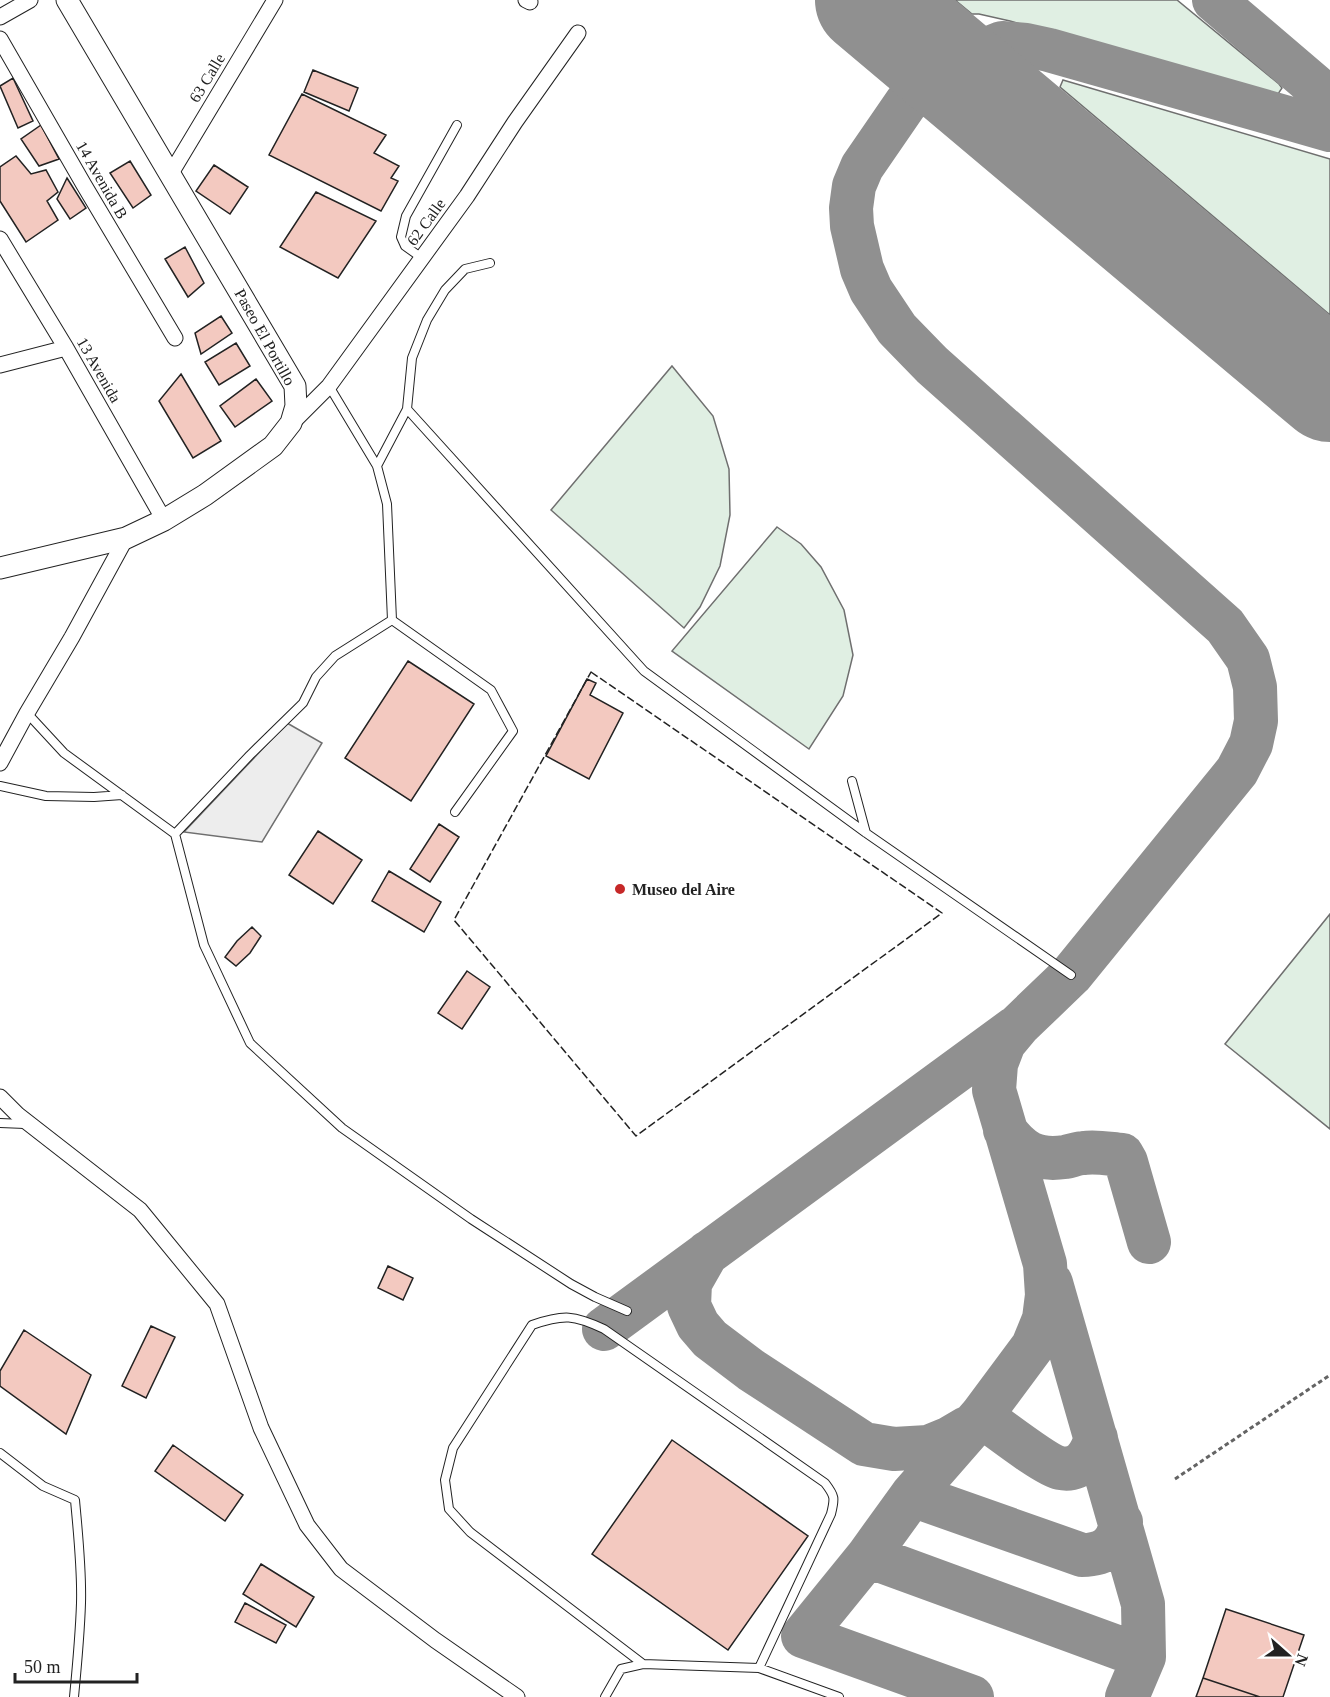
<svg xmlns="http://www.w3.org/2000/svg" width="1330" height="1697" font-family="Georgia,serif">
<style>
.green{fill:#e0efe3;stroke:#6f6f6f;stroke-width:1.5}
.parking{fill:#ededed;stroke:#6f6f6f;stroke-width:1.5}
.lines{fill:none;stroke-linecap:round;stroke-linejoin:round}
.taxiway{stroke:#909090;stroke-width:44}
.runway{stroke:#909090;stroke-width:110}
.building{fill:#f3c9c0;stroke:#222;stroke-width:1.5}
.service-casing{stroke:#222;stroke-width:10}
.minor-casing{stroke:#222;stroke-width:17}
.secondary-casing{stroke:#222;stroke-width:23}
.path{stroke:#646464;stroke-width:3;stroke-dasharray:4.5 3;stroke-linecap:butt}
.service{stroke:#fff;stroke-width:8}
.minor{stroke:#fff;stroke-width:15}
.secondary{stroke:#fff;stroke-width:21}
.fence{stroke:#222;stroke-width:1.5;stroke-dasharray:8 3;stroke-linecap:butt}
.poi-dot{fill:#c62828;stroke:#fff;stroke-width:2}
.labels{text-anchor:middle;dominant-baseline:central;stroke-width:4.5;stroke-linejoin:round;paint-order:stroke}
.street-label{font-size:16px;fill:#222;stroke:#fff}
.poi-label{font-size:16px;font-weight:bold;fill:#222;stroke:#fff;text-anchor:start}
</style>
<rect width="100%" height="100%" fill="#fff"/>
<!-- green -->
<path class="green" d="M955 0H1177L1279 84 1282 88 1278 94 1273 96 1010 21 979 14H972Z
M1063 80 1330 159V315L1060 87Z
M672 366 713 416 729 469 730 515 720 566 700 607 684 628 551 510Z
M777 527 801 544 821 567 844 610 853 655 843 696 809 749 672 651Z
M1330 914V1129L1225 1044Z"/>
<!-- parking -->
<path class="parking" d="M287 723 322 743 262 842 184 832Z"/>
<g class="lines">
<!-- taxiway -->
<path class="taxiway" d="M1214 0 1330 99
M1005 1130C1021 1152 1036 1161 1065 1157 1071 1156 1078 1153 1084 1153 1096 1151 1110 1154 1122 1155L1126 1162 1149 1242
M707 1253 690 1283 689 1306 698 1325 710 1339 751 1370 864 1444 894 1449 928 1447 950 1438 967 1428
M1051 1283 1143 1604 1144 1657 1127 1697
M604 1329 1015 1028
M981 1416C996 1426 1045 1465 1060 1468 1081 1472 1091 1455 1096 1438
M912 1495 1082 1555C1105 1555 1118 1545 1121 1522
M868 1556 1144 1657
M972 1697 803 1636 868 1556 912 1495 981 1416 1033 1346 1044 1319 1047 1295 1045 1264 994 1090 996 1064 1004 1043 1019 1025 1071 975 1237 771 1251 744 1256 721 1255 687 1248 659 1225 626 932 365 897 329 871 290 862 269 852 226 851 208 854 186 862 167 906 103 947 65 1002 43 1026 45 1049 50 1330 130"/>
<!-- runway -->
<path class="runway" d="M870 0 1330 387"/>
</g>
<!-- building -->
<path class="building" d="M313 70 358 88 349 111 304 92Z
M13 78 33 121 18 128 0 86Z
M302 94 386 135 374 153 399 166 391 178 398 181 381 211 269 155Z
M41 125 59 159 39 166 21 139Z
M16 156 31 174 46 170 58 192 47 201 58 220 26 242 0 201V167Z
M130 161 151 195 133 208 110 173Z
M214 165 248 187 230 214 196 191Z
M67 178 86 208 70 219 57 199Z
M316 192 376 221 338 278 280 247Z
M185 247 204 283 188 297 165 259Z
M221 316 232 333 201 354 195 333Z
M236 343 250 366 219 385 205 362Z
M181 374 221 441 193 458 159 401Z
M256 379 272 401 235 427 220 406Z
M408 661 474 704 411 801 345 758Z
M587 679 596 683 590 695 623 713 589 779 546 756Z
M439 824 459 837 430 882 410 869Z
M318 831 362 860 333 904 289 875Z
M389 871 441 902 424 932 372 901Z
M252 927 261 936 250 953 236 966 225 957 237 941Z
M467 971 490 987 462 1029 438 1013Z
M388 1266 413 1278 403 1300 378 1288Z
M151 1326 175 1337 146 1398 122 1386Z
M24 1330 91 1375 66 1434 0 1386V1371Z
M672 1440 808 1536 728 1650 592 1554Z
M173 1445 243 1495 225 1521 155 1471Z
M261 1564 314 1597 296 1627 243 1594Z
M245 1603 286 1625 276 1643 235 1622Z
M1226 1609 1304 1635 1283 1697H1260L1203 1678Z
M1203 1678 1260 1697H1196Z"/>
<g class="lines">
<defs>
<path id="service" d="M422 258 405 246 401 237 406 216 457 125
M329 386 377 466 387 504 392 620
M407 409 644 671 866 833 1071 975
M377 466 407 409 412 358 427 320 445 290 465 269 490 263
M392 620 491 690 513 731 455 812
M27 713 64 753 175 834 204 945 250 1043 342 1128 471 1219 571 1284 595 1297 627 1311
M852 781 866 833
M0 786 46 796 94 797 122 795
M175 834 250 755 303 703 316 677 335 656 392 620
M0 1123 25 1124
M0 1453 43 1486 75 1500C78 1534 82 1569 81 1603 80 1635 77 1666 74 1697
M643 1664 470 1532 449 1509 445 1480 453 1448 532 1325C564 1314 574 1315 604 1329L825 1483C835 1496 835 1498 831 1514L759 1668
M605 1697 621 1669 643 1664 759 1668 839 1697"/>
<path id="minor" d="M526 0 530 2
M0 17 30 0
M0 39 84 185 175 338
M170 175 275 0
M0 239 66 348 164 520
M0 365 66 348
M293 422 329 386 467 196 515 122 578 33
M0 763 27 713 72 637 126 538
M0 1097 18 1115 140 1210 217 1304 261 1428 307 1525 341 1569 435 1640 517 1697"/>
<path id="secondary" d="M0 568 126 538 164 520 205 495 273 446 291 423 296 406 295 386 67 0"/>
</defs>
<!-- service casing -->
<use href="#service" class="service-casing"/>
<!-- minor casing -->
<use href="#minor" class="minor-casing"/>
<!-- secondary casing -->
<use href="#secondary" class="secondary-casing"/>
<!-- path -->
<path class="path" d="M1175 1479 1330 1375"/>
<!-- service -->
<use href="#service" class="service"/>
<!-- minor -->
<use href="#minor" class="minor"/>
<!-- secondary -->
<use href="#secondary" class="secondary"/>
<!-- fence -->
<path class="fence" d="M591 672 942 913 636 1136 454 920Z"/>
</g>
<!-- markers -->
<circle class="poi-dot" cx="620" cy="889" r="6"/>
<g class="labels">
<!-- street labels -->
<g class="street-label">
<text transform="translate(207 78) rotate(-59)">63 Calle</text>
<text transform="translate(102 180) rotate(60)">14 Avenida B</text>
<text transform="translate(426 222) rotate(-54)">62 Calle</text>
<text transform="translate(265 337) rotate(61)">Paseo El Portillo</text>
<text transform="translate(99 370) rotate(60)">13 Avenida</text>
</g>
<!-- poi labels -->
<g class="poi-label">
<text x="632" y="889">Museo del Aire</text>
</g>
</g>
<!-- north arrow -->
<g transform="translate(1288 1655) rotate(111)" stroke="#ffffff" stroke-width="4.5" paint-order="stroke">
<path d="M0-4.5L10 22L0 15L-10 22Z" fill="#222222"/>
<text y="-9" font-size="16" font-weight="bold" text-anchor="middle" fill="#222222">N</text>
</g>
<!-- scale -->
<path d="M15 1673v9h122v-9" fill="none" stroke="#222222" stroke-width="3"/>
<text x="24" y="1673" font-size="18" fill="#222222" stroke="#ffffff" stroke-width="4.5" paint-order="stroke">50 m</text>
</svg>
